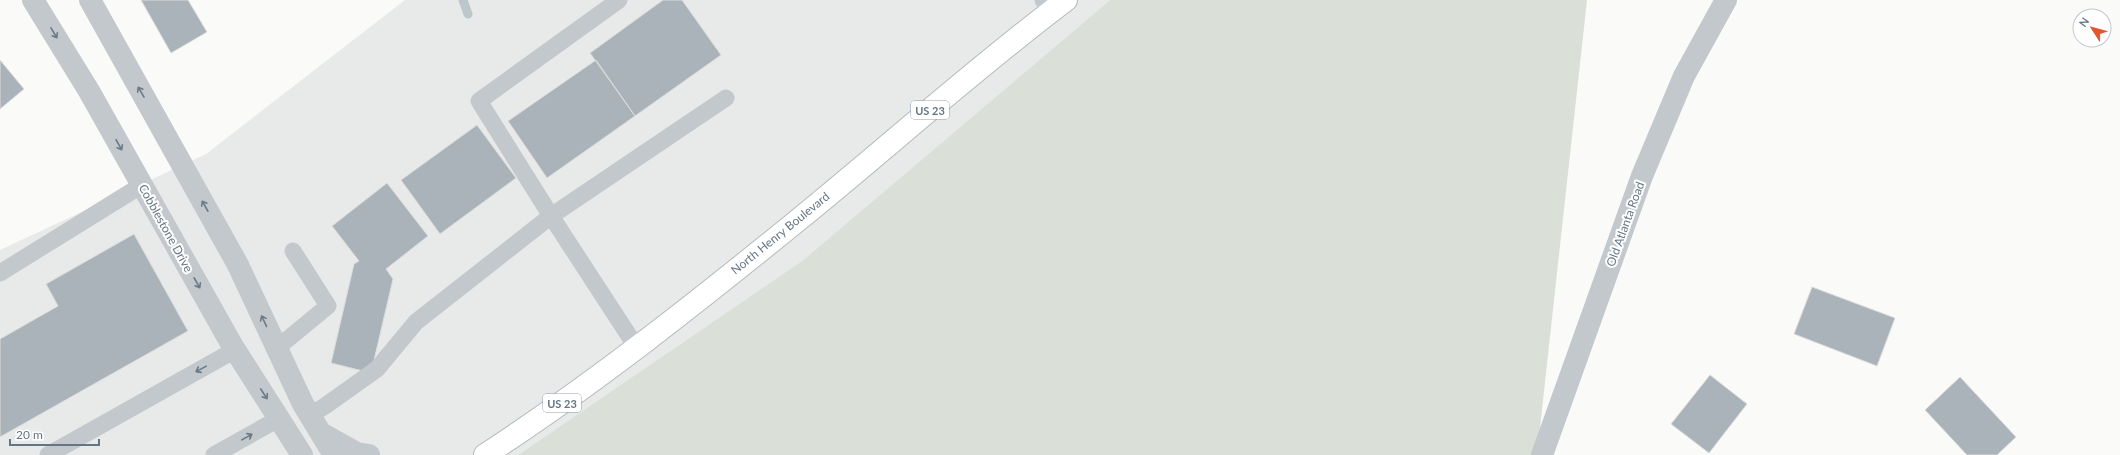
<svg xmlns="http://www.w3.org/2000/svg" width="2120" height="455" font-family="Lato,sans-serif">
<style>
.built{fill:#e8e9e9}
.green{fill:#dadfd7}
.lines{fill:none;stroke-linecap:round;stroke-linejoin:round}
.stream{stroke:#bbc7cb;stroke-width:9}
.building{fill:#aab3b9;stroke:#dcdcda}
.trunk-casing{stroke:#b4b9bd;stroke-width:24}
.service{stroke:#c3c8cc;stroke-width:17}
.minor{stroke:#c3c8cc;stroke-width:22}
.trunk{stroke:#fff;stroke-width:22}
.oneway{stroke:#6a7a87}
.labels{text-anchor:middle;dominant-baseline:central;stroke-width:4;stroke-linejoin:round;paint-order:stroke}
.shield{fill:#fff;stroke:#939fa8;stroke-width:1}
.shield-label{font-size:11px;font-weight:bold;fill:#657683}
.street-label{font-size:12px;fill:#657683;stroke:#fff}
</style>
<rect width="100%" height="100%" fill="#fafaf8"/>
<!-- built -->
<path class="built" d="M405 0H1110L802 261 518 455H0V250L206 154Z"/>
<!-- green -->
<path class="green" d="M1110 0H1587L1537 455H518L802 261Z"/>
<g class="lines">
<!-- stream -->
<path class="stream" d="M463 0 468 14"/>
</g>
<!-- building -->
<path class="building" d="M141 0H188L207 32 171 53Z
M663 0H682L721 55 635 116 590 53Z
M0 60 24 89 0 109Z
M596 60 635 116 547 178 508 121Z
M477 125 516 178 440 234 401 180Z
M387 183 428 236 386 269 393 279 371 373 331 363 354 264 359 261 332 226Z
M134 234 188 331 0 437V339L58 306 46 284Z
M1812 287 1895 318 1877 366 1794 334Z
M1710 375 1747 404 1709 453 1671 424Z
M1960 377 2016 437 1997 455H1967L1925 410Z"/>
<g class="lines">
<defs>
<path id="trunk" d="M485 455C594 384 696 303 797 221 887 148 973 70 1066 0"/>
</defs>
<!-- trunk casing -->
<use href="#trunk" class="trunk-casing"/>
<!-- service -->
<path class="service" d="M619 0 479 101 551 216 637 348
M1043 0 1052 11
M0 273 142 185
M277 348 328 306 293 251
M310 415 325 406 377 369 416 322 551 216 726 98
M48 455 235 350
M214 455 280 418"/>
<!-- minor -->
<path class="minor" d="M33 0 89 91 232 345 302 455
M90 0 238 265 303 404 334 455
M321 433 357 453 369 455
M1542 455 1642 176 1684 76 1726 0"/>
<!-- trunk -->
<use href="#trunk" class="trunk"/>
</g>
<!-- one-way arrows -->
<defs><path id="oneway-shaft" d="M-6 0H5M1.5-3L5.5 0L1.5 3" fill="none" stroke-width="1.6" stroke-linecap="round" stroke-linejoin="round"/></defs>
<g class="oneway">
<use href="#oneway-shaft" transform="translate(54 33) rotate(59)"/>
<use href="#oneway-shaft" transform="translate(141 92) rotate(-120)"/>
<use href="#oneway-shaft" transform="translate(119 145) rotate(61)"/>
<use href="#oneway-shaft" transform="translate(205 206) rotate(-119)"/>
<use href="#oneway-shaft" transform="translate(197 283) rotate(61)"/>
<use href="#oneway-shaft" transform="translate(264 321) rotate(-115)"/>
<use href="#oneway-shaft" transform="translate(201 369) rotate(151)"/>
<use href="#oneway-shaft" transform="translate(264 394) rotate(57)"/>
<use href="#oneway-shaft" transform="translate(247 437) rotate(-29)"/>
</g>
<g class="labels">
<!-- shield labels -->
<g class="shield">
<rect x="911" y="101" width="38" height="18" rx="3"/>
<rect x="543" y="394" width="38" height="18" rx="3"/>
</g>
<g class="shield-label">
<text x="930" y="110">US 23</text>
<text x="562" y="403">US 23</text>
</g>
<!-- street labels -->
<g class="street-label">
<text transform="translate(1625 224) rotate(-70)">Old Atlanta Road</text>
<text transform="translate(166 228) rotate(61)">Cobblestone Drive</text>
<text transform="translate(780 233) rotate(-39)">North Henry Boulevard</text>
</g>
</g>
<!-- north arrow -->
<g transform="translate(2092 28) rotate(306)"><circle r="19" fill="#ffffff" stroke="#c1c8cd"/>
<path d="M0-3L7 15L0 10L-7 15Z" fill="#e4572e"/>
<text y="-6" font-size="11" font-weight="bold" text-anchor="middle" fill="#657683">N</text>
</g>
<!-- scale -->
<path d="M10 439v6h89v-6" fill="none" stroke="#657683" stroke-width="2"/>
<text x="16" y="439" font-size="12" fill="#657683" stroke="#ffffff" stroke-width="3" paint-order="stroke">20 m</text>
</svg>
